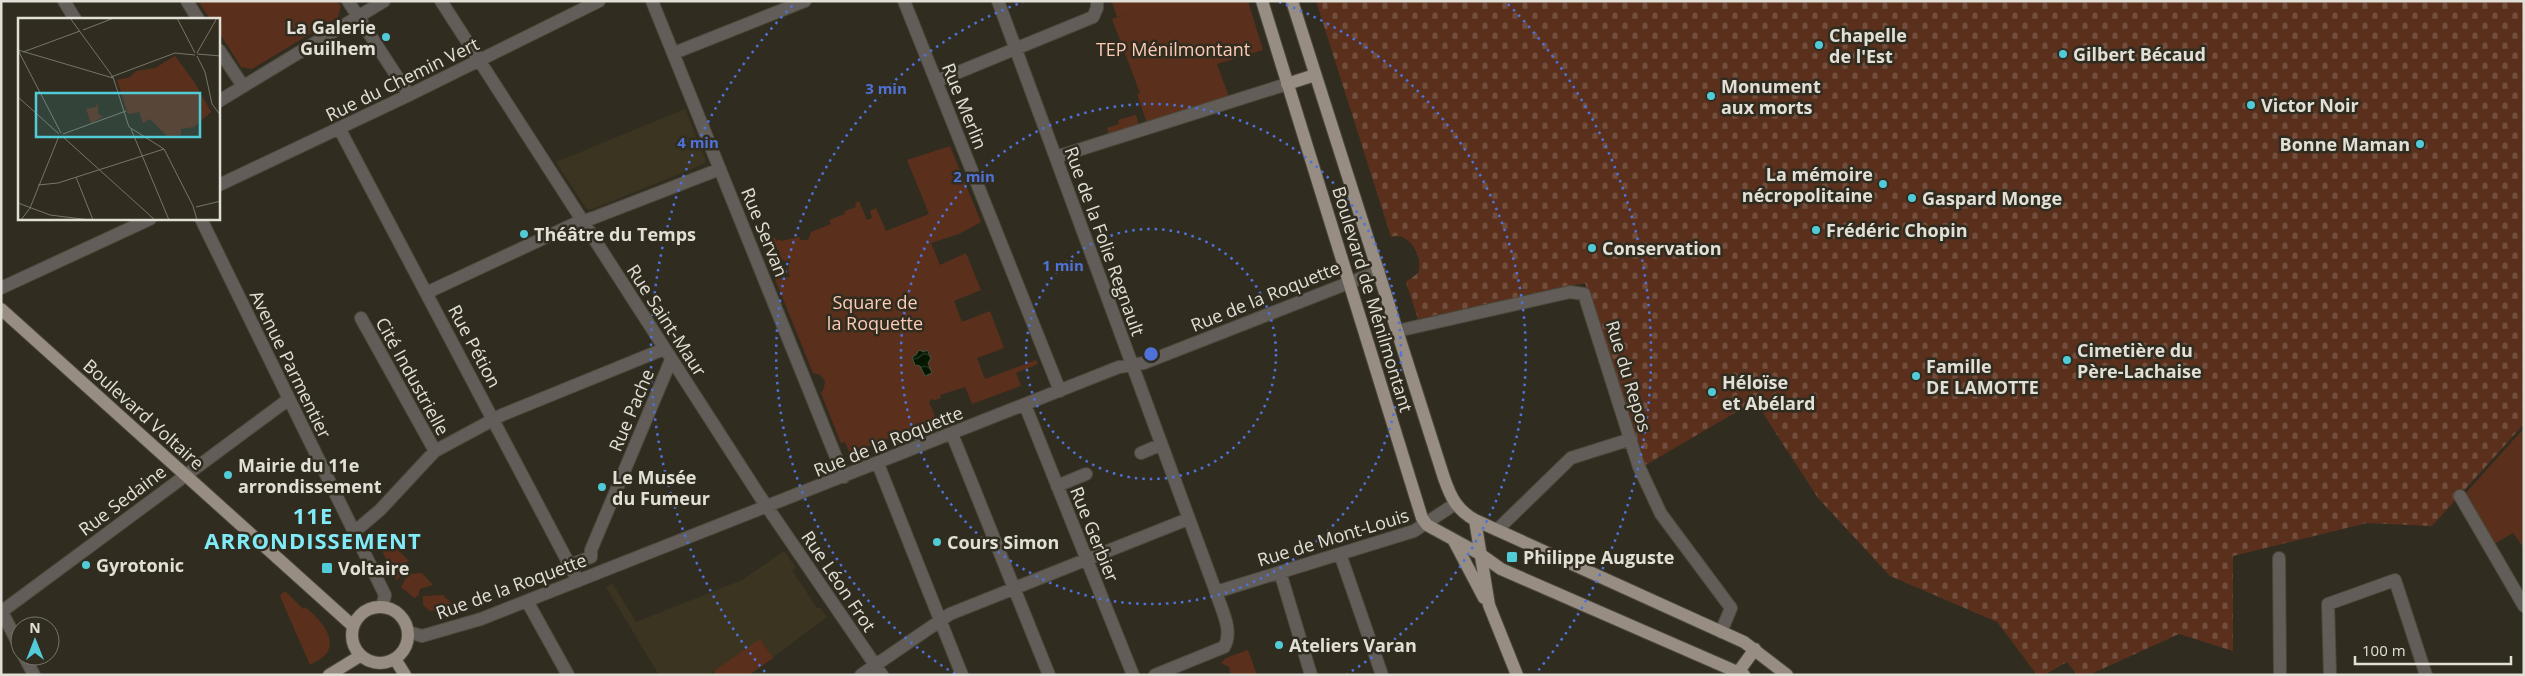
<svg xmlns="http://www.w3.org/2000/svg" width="2525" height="676" font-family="'Open Sans',sans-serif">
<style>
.built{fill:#3b3421}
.green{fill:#5a301d}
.cemetery{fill:url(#cemetery-stones)}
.water{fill:url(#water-waves);stroke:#475340}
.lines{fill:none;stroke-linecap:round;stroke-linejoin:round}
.minor-casing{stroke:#4c493c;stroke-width:14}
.major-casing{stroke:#4c493c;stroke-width:14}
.minor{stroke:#625d58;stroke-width:12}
.major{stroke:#978d83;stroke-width:12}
.ring{fill:none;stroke:#4e72d8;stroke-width:2.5;stroke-dasharray:2.5 5}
.poi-dot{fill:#52cbd8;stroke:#302c1f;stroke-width:2}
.labels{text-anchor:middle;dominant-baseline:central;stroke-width:5;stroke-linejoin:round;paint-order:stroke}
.poi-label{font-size:18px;font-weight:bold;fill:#e2dfd7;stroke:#302c1f;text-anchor:start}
.park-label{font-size:18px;fill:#feccb6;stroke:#302c1f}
.street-label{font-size:18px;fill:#e2dfd7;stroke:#302c1f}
.district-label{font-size:22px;font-weight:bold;letter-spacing:1px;fill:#80eaf6;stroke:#302c1f}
.inset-road{fill:none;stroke:#777469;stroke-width:1}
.view{fill:#52cbd8;fill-opacity:0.15;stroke:#52cbd8;stroke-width:2.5}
.inset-edge{fill:none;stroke:#e2dfd7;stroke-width:2.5}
.centre{fill:#4e72d8;stroke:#302c1f;stroke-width:2.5}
.ring-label{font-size:15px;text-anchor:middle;font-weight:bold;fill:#4e72d8;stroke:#302c1f;stroke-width:5;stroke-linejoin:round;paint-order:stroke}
</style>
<defs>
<pattern id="cemetery-stones" width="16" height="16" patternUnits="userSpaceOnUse" patternTransform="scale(1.25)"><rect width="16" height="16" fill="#5a301d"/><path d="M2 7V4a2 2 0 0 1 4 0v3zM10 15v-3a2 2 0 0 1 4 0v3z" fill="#714e3d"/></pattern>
<pattern id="water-waves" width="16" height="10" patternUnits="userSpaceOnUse" patternTransform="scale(1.25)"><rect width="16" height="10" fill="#041700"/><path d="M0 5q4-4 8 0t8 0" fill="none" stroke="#283824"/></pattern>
</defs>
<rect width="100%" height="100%" fill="#302c1f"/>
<!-- built -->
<path class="built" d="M685 109 706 160 704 164 590 210 586 208 556 162Z
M784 551 796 568 792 570 817 608H821L827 617 749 675H716L714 671 708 675H659L606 587 613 584 636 622 742 580Z"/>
<!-- green -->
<path class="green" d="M198 1H337L341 6 338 17 252 69 241 67 219 32V19H210Z
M1116 1H1248L1263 50 1217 64 1229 97 1147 123 1137 94 1140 93 1112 19 1144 8 1117 17 1112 2Z
M1136 115 1139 126 1109 135 1107 128 1119 124 1118 120Z
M950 146 981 222 959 234 931 243 940 265 966 253 981 290 954 301 962 322 990 311 1004 348 977 358 985 379 1036 360 1038 364 1016 373 1021 386 972 404 965 387 940 395 941 398 935 400 932 399 929 402 936 419 850 454 845 442 841 443 821 393 824 388 825 381 820 375 813 373 775 279 790 277 788 271 790 259 785 261 781 259 779 250 767 241 770 242 775 237 776 241 780 239 781 241 799 237 801 240H808L811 232 831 224 829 220 845 214V211L856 207 855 203 859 201 867 220 872 218 870 211 876 208 886 231 929 214 907 160Z
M2524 428V548L2513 533 2494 544 2465 494Z
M378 530 409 561 402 564 401 576 396 580 374 534Z
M422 573 433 585 420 589 418 596 414 598 401 587 408 574Z
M285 591 303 609 305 607C316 616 339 637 326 654 323 658 315 662 310 665L280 596Z
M443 595 455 607 430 611 423 605V596Z
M760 639 773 658 749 675H716L714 671Z
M1248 650 1257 675H1231L1229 667 1221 663 1226 658Z"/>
<!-- cemetery -->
<path class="cemetery" d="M1316 1H2524V424L2432 526 2367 523 2233 556V651L2179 634 2089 675H2077L2067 662 2044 675H2037L1997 622 1890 576 1818 498 1755 401 1644 466 1585 283 1418 319 1406 282 1418 273C1424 259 1410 230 1391 237Z"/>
<!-- water -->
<path class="water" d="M919 350 924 352 927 350 931 358 928 363 932 373 925 376 920 366 915 365 912 357 916 355Z"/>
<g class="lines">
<defs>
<path id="minor" d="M64 1 75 19
M187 1 198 19
M348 1 409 95
M441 1 759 495 882 675
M652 1 844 477
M904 1 1060 391
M998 1 1216 592C1221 609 1234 631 1224 647L1155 675
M219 50 243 86
M674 53 805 1
M937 81 1093 17 1097 8V1
M219 101 384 1
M339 128 578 581
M1056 157 1287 84
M219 185 409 95 599 1
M201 219 385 595 382 607
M1 288 150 219
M426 293 574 224 593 218 720 169
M361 318 435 451
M1397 331 1570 292 1584 294 1639 467 1661 514 1731 608 1721 632
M1025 405 1133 675
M952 434 1049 675
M1141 453 1160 445
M878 464 962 675
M1057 486 1086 474
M2460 496 2524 606
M1497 530 1571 458 1631 439
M353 533 380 510 435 451 502 415 664 349
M1340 554 1382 675
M2279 558 2280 675
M570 565 591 557V550L671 360
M1280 572 1311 675
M1216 592 1414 531 1455 504
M527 601 568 675
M1 610 20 647
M1 612 289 399
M408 632 422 636 481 619 1119 367 1144 363 1379 271
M24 656 34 675
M861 675 950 614 1188 519
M2330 675 2328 604 2395 580 2426 675"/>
<path id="major" d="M1262 1 1422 518 1427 525 1480 554 1501 569 1744 675
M1292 1 1444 478C1451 498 1457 510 1475 520L1744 642 1787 675
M1287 84 1315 75
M1 309 353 626
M1475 520 1489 605 1517 675
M1454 541 1484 598
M352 635a28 28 0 1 1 56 0a28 28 0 1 1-56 0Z
M395 659 405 675
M1739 671 1755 649
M329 675 360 656"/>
</defs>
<!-- minor casing -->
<use href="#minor" class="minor-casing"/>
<!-- major casing -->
<use href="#major" class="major-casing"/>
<!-- minor -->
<use href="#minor" class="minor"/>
<!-- major -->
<use href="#major" class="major"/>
</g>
<!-- distance rings -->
<g class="ring">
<circle cx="1151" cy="354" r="125"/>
<circle cx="1151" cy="354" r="250"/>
<path d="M955 674A375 375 0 0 1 1023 2M1279 2A375 375 0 0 1 1347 674"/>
<path d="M765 672A500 500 0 0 1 794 4M1508 4A500 500 0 0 1 1537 672"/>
</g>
<!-- markers -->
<g class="poi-dot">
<circle cx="386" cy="37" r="5"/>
<circle cx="1819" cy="45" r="5"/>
<circle cx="2063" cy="54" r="5"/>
<circle cx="1711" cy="96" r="5"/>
<circle cx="2251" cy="105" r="5"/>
<circle cx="2420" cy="144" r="5"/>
<circle cx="1883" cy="184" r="5"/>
<circle cx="1912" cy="198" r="5"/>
<circle cx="1816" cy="230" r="5"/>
<circle cx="524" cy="234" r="5"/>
<circle cx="1592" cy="248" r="5"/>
<circle cx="2067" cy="360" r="5"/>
<circle cx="1916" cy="376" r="5"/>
<circle cx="1712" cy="392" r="5"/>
<circle cx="228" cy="475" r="5"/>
<circle cx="602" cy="487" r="5"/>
<circle cx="937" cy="542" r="5"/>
<rect x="1506" y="551" width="12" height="12" rx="2.5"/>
<circle cx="86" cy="565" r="5"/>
<rect x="321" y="562" width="12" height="12" rx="2.5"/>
<circle cx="1279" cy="645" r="5"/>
</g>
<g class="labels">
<!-- poi labels -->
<g class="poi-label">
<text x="376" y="27" text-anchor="end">La Galerie<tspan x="376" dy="21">Guilhem</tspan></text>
<text x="1829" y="35">Chapelle<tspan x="1829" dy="21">de l'Est</tspan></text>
<text x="2073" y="54">Gilbert Bécaud</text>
<text x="1721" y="86">Monument<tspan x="1721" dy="21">aux morts</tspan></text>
<text x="2261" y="105">Victor Noir</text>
<text x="2410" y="144" text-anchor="end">Bonne Maman</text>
<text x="1873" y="174" text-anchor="end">La mémoire<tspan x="1873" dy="21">nécropolitaine</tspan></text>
<text x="1922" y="198">Gaspard Monge</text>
<text x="1826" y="230">Frédéric Chopin</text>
<text x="534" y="234">Théâtre du Temps</text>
<text x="1602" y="248">Conservation</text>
<text x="2077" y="350">Cimetière du<tspan x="2077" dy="21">Père-Lachaise</tspan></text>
<text x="1926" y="366">Famille<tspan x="1926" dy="21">DE LAMOTTE</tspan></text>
<text x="1722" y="382">Héloïse<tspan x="1722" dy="21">et Abélard</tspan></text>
<text x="238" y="465">Mairie du 11e<tspan x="238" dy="21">arrondissement</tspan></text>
<text x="612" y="477">Le Musée<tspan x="612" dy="21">du Fumeur</tspan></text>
<text x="947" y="542">Cours Simon</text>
<text x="1523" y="557">Philippe Auguste</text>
<text x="96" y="565">Gyrotonic</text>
<text x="338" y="568">Voltaire</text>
<text x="1289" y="645">Ateliers Varan</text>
</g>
<!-- park labels -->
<g class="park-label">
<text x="1173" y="49">TEP Ménilmontant</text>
<text x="875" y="302">Square de<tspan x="875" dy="21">la Roquette</tspan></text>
</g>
<!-- street labels -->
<g class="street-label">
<text transform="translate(402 79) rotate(-26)">Rue du Chemin Vert</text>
<text transform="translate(965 106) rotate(68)">Rue Merlin</text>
<text transform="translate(765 232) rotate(68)">Rue Servan</text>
<text transform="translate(1105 241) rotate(70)">Rue de la Folie Regnault</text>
<text transform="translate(1265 296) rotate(-22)">Rue de la Roquette</text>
<text transform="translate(1373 299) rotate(73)">Boulevard de Ménilmontant</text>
<text transform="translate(667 320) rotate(57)">Rue Saint-Maur</text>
<text transform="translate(475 346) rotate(62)">Rue Pétion</text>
<text transform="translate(291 364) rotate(64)">Avenue Parmentier</text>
<text transform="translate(413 376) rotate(61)">Cité Industrielle</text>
<text transform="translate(1629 376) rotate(73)">Rue du Repos</text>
<text transform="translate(631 410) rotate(-67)">Rue Pache</text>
<text transform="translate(144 414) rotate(42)">Boulevard Voltaire</text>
<text transform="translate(888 441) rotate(-22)">Rue de la Roquette</text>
<text transform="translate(122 500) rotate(-37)">Rue Sedaine</text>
<text transform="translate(1095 534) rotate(68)">Rue Gerbier</text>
<text transform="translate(1333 537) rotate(-17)">Rue de Mont-Louis</text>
<text transform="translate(839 581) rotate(56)">Rue Léon Frot</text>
<text transform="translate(511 586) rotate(-20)">Rue de la Roquette</text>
</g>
<!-- district labels -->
<g class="district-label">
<text x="313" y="515">11E<tspan x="313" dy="25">ARRONDISSEMENT</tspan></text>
</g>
</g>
<!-- overview -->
<g transform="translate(18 18)">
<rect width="202" height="202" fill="#302c1f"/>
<path d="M80 85V96L85 99 73 105 68 91 78 89Z" fill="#5a301d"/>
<path d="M157 38 177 65 193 94 176 109 163 111V117L150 119 132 101 125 105 121 94 110 96 99 62 112 59 118 53 137 50Z" fill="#5a301d"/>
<path class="inset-road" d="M52 0 95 59 111 109 146 131 175 188 179 202M159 0 177 35M65 12 96 0M0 32 43 115M0 32 95 60M5 34 62 13M179 35 199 0M179 36 203 38M179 38 187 54 194 86 203 98M93 59 157 35 177 37M0 79 41 116M113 111 151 202M45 116 108 93M44 118 137 202M58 159 75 202M20 167 40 165 146 131M0 185 32 197 72 202M178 189 203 183M3 202 12 190 41 118"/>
<path class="view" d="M18 75H182V119H18Z"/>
<rect width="202" height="202" class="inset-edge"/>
</g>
<circle cx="1151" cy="354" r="8" class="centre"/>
<g class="ring-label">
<text x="886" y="94">3 min</text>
<text x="698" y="148">4 min</text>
<text x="974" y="182">2 min</text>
<text x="1063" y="271">1 min</text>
</g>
<!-- border -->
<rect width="2525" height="676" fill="none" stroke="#e2dfd7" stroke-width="5"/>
<!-- north arrow -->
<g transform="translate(35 641)"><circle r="24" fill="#302c1f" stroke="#777469"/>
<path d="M0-4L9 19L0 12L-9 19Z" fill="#52cbd8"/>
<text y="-8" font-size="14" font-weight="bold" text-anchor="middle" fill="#e2dfd7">N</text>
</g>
<!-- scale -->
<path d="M2355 656v8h156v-8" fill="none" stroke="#e2dfd7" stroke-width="2.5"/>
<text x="2362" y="656" font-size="15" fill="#e2dfd7" stroke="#302c1f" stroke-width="4" paint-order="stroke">100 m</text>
</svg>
